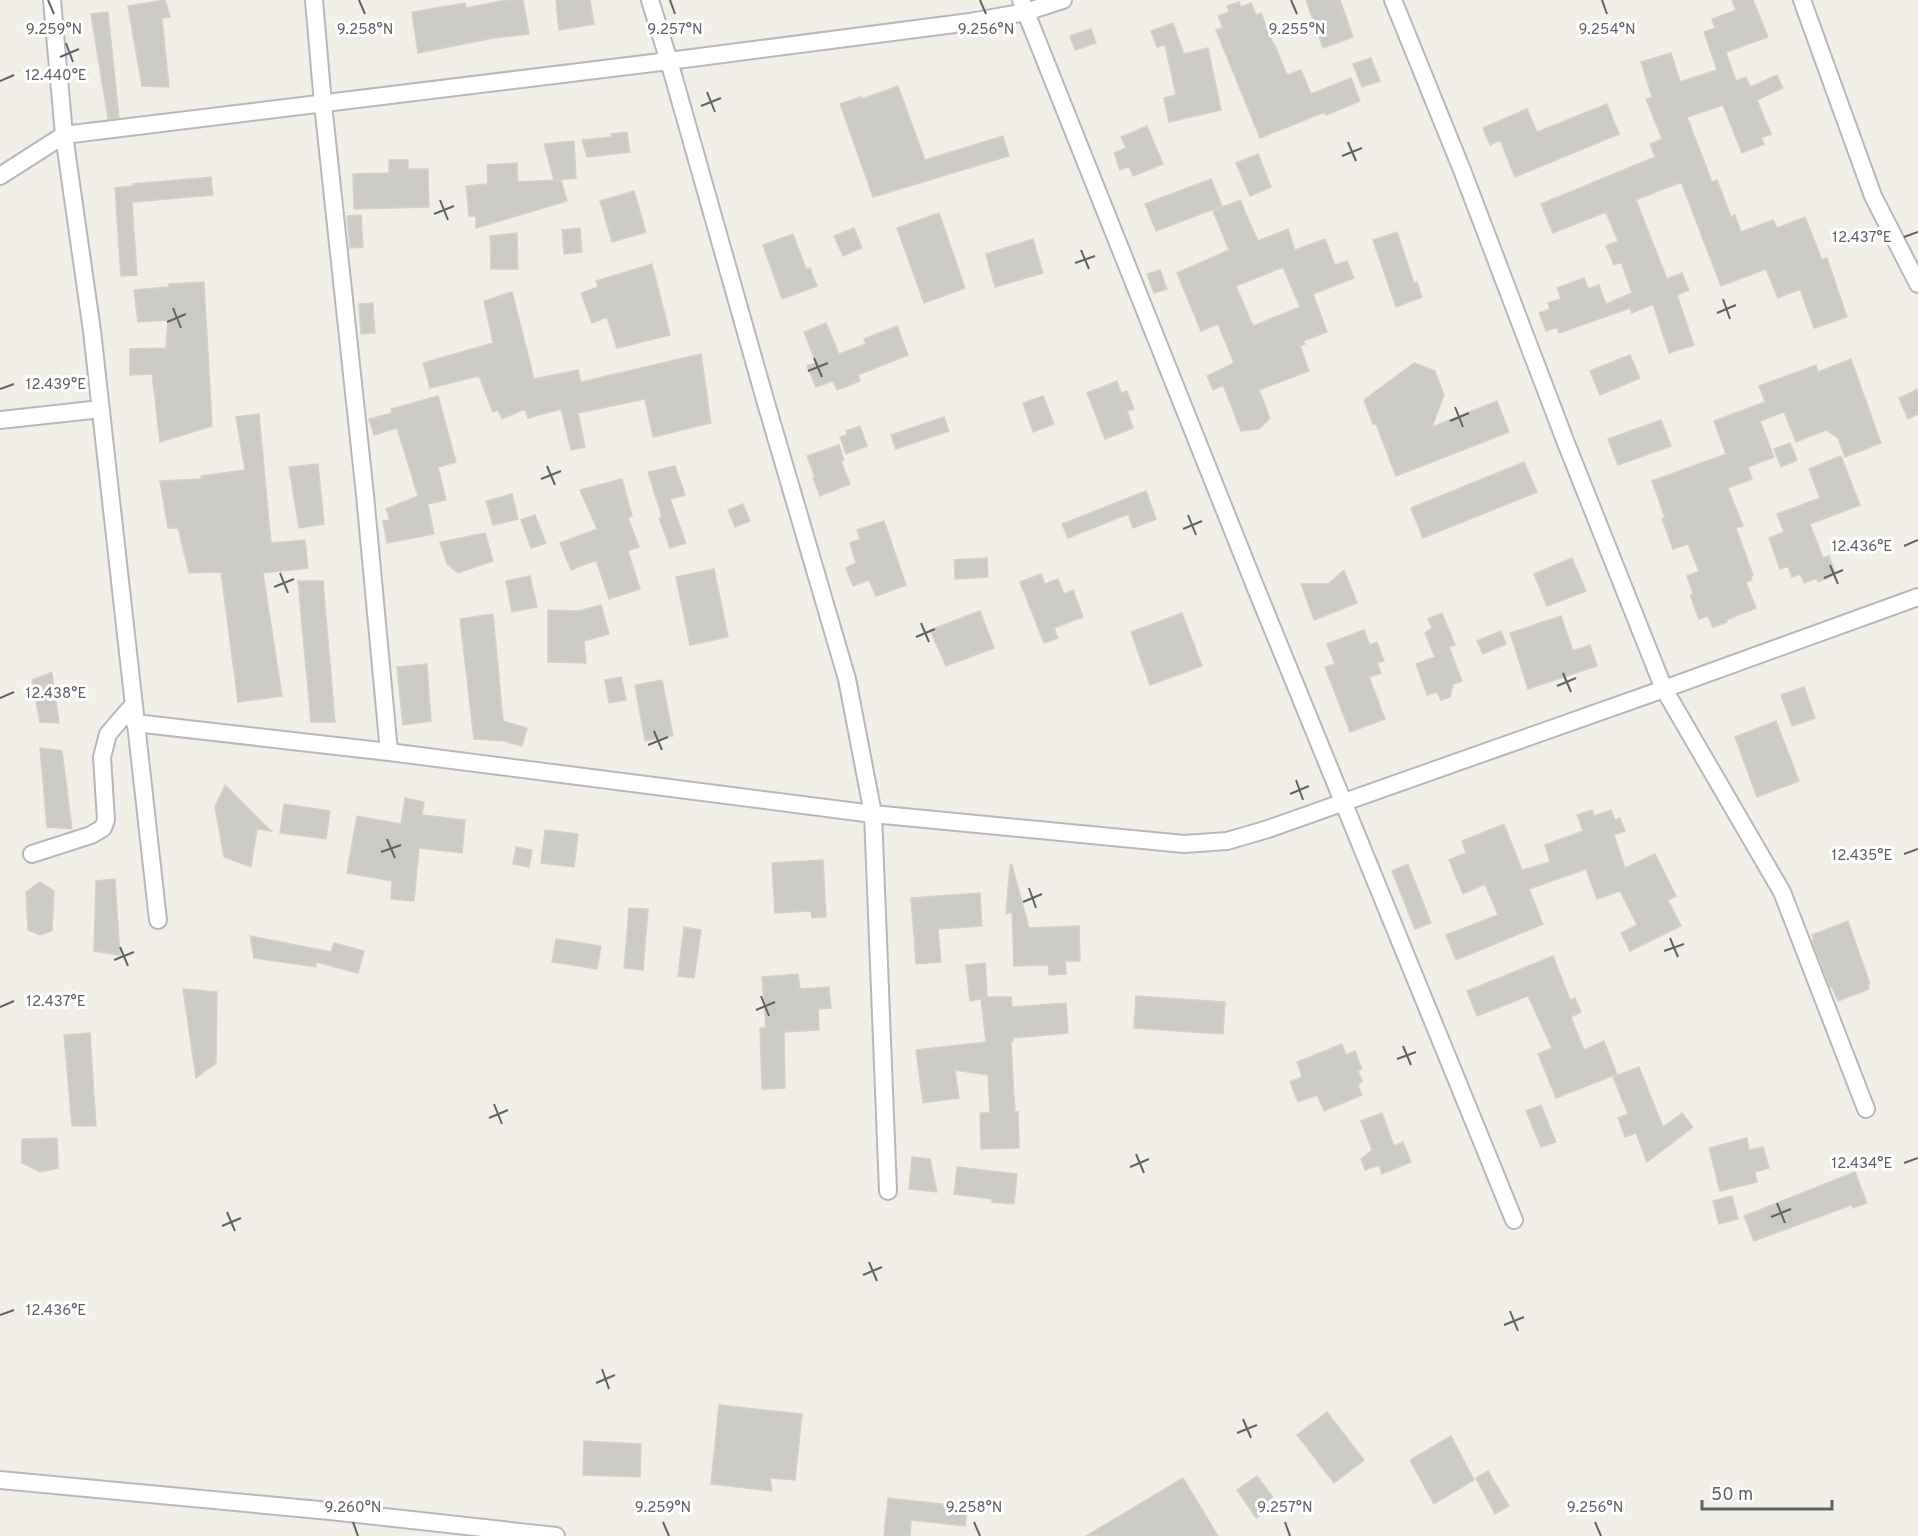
<svg xmlns="http://www.w3.org/2000/svg" width="1918" height="1536" font-family="Overpass,sans-serif">
<style>
.building{fill:#cccac5;stroke:#d6d1c6;stroke-width:1.5;fill-rule:evenodd}
.lines{fill:none;stroke-linecap:round;stroke-linejoin:round}
.minor-casing{stroke:#b5b8bc;stroke-width:20}
.minor{stroke:#fff;stroke-width:16}
.ticks{fill:none;stroke:#5f6368;stroke-width:2}
.ticks-label{font-size:15px;text-anchor:middle;fill:#5f6368;stroke:#fff;stroke-width:6;stroke-linejoin:round;paint-order:stroke}
</style>
<rect width="100%" height="100%" fill="#f1efe8"/>
<!-- building -->
<path class="building" d="M165 0 170 17 162 18 169 87 142 86 128 6Z
M506 0H523L529 34 494 38 418 53 412 12 465 3 466 8Z
M556 0H590L594 24 559 30Z
M1306 0H1340L1353 37 1323 48Z
M1732 0H1753L1768 37 1726 52 1736 81 1746 77 1750 87 1777 75 1783 88 1757 100 1771 134 1761 138 1764 144 1742 153 1723 105 1687 117 1712 182 1717 180 1731 217 1735 215 1741 232 1773 220 1777 228 1805 217 1822 260 1827 258 1847 317 1814 328 1800 289 1778 298 1766 269 1721 286 1681 182 1636 200 1667 279 1682 273 1689 290 1677 295 1694 345 1669 353 1653 304 1632 313 1630 308 1559 333 1557 327 1546 331 1539 313 1550 309 1548 303 1561 299 1557 288 1584 278 1588 289 1599 285 1606 304 1632 293 1621 262 1614 265 1606 246 1618 241 1606 212 1553 233 1541 204 1655 157 1650 144 1662 139 1646 99 1652 97 1641 62 1671 53 1680 82 1717 70 1704 32 1715 28 1712 19 1736 10Z
M1239 2 1241 7 1251 3 1256 15 1261 13 1273 44 1274 43 1287 75 1301 70 1311 94 1351 78 1360 101 1326 115 1325 112 1260 138 1216 30 1223 28 1218 16 1229 12 1227 6Z
M108 12 119 118 108 119 91 14Z
M1173 23 1184 54 1208 48 1221 110 1169 122 1164 98 1176 95 1165 45 1157 47 1151 31Z
M1091 29 1096 43 1075 50 1070 36Z
M1371 58 1380 81 1362 87 1353 64Z
M898 86 925 160 1003 136 1009 156 873 197 840 104 861 97 862 99Z
M1607 104 1619 134 1515 177 1500 140 1490 145 1483 128 1527 109 1537 132Z
M1147 126 1163 164 1133 176 1129 166 1120 170 1114 153 1126 148 1121 137Z
M627 132 630 152 587 157 582 140 612 137 611 134Z
M574 141 576 178 557 180H561L567 201 476 228V216H469L466 186 488 184 487 165 517 163 518 182 554 180 544 144Z
M1258 154 1271 187 1250 196 1236 163Z
M389 160H408V169H428L429 207 354 209 353 174 389 173Z
M211 177 213 195 132 202 137 275 121 276 115 188 133 186V184Z
M1211 179 1222 206 1156 231 1145 204Z
M634 191 646 232 612 242 600 201Z
M1240 200 1258 241 1288 229 1295 250 1325 239 1335 265 1347 261 1354 278 1313 294 1327 332 1303 341 1305 344 1300 346 1309 371 1259 390 1270 418 1259 429 1241 431 1223 385 1213 390 1207 376 1234 363 1218 324 1201 331 1177 273 1229 250 1213 211ZM1283 267 1300 307 1253 326 1236 286Z
M939 213 965 288 924 303 897 228Z
M361 215 363 247 350 248 347 216Z
M580 228 582 252 564 254 562 230Z
M854 228 862 248 843 256 834 236Z
M1397 232 1414 283 1417 282 1422 297 1396 307 1373 240Z
M517 233 518 269H491L490 236Z
M793 234 806 269 810 268 817 286 782 299 763 245Z
M1033 239 1043 273 995 287 986 254Z
M652 264 670 335 617 348 607 317 592 323 581 293 598 287 596 281Z
M1160 270 1167 289 1154 293 1147 274Z
M204 282 212 426 160 442 152 374 130 375V349L166 348 168 320 138 322 134 290 169 287V284Z
M512 292 534 379 578 370 581 382 701 354 711 423 653 437 645 399 578 413 585 447 571 450 561 409 528 418 525 409 502 419 498 410 493 412 479 376 430 388 423 363 493 343 484 301Z
M373 303 375 333 361 334 359 304Z
M826 323 839 354 866 344 864 339 897 326 908 355 858 375 860 381 837 390 833 381 816 387 807 366 816 363 804 332Z
M1630 355 1640 378 1600 395 1590 371Z
M1851 359 1881 443 1845 457 1838 438 1826 430 1796 442 1784 412 1760 421 1774 457 1748 467 1752 479 1728 488 1743 526 1736 528 1753 575 1751 576 1752 580 1746 582 1756 608 1726 620 1727 622 1713 627 1708 616 1699 619 1690 595 1693 594 1687 576 1699 571 1688 544 1673 549 1662 519 1665 518 1652 481 1726 454 1714 421 1765 402 1759 386 1816 365 1818 372Z
M1414 363 1435 371 1444 395 1432 427 1497 401 1509 432 1396 476 1376 424H1373L1364 400Z
M1117 381 1121 393 1127 391 1134 409 1127 411 1133 428 1105 439 1087 393Z
M1918 389V414L1908 419 1899 398Z
M438 396 456 462 438 467 446 500 428 504 434 534 387 543 383 521 390 520 386 509 418 496 397 428 374 435 369 419 392 413 391 409Z
M1043 396 1054 424 1033 432 1023 403Z
M259 414 271 543 305 540 308 568 263 573 282 696 238 702 221 572 189 573 178 528H168L160 481 201 479V476L245 470 236 417Z
M944 417 949 431 896 449 891 435Z
M1661 420 1671 446 1618 465 1608 439Z
M860 426 867 446 846 454 840 437 847 435 846 431Z
M1790 443 1797 460 1781 467 1774 449Z
M839 445 844 460 841 461 850 484 820 496 813 478 815 477 807 456Z
M1841 456 1860 505 1810 524 1823 558 1829 556 1835 572 1829 574 1831 577 1818 582 1817 578 1804 583 1800 574 1792 577 1788 566 1780 569 1769 538 1784 532 1777 514 1820 498 1809 469Z
M1524 462 1537 492 1423 538 1411 508Z
M318 464 324 524 299 528 289 467Z
M675 466 685 495 670 499 686 543 670 548 659 518 662 517 648 472Z
M622 479 632 516 628 518 639 547 628 551 640 589 609 599 596 560 571 570 560 543 597 529 580 490Z
M1146 491 1156 519 1133 528 1128 514 1068 538 1062 524Z
M512 494 518 519 493 525 486 501Z
M743 504 750 521 735 527 728 510Z
M535 515 546 543 531 548 521 520Z
M884 521 906 585 876 596 869 580 853 586 846 568 856 563 850 543 860 539 857 530Z
M485 533 493 561 458 573 447 564 440 542Z
M987 558 988 577 955 579 954 560Z
M1572 558 1586 591 1547 606 1534 574Z
M714 569 728 637 690 645 676 577Z
M1344 570 1357 603 1314 620 1301 584H1328Z
M1041 574 1045 584 1058 579 1064 594 1073 590 1083 617 1054 628 1058 638 1044 643 1020 582Z
M530 576 537 607 512 612 506 581Z
M298 581H323L335 722H311Z
M601 605 609 634 584 641 586 663 548 662V610L578 611Z
M980 611 994 648 946 666 930 630Z
M1182 613 1202 666 1150 685 1131 632Z
M1442 613 1455 645 1449 647 1462 681 1453 684 1450 697 1441 700 1437 692 1427 695 1416 664 1435 657 1425 633 1432 628 1428 619Z
M493 614 503 721 527 728 522 746 504 741 474 739 460 619Z
M1561 616 1573 651 1590 645 1597 666 1528 689 1510 633Z
M1364 630 1370 645 1377 642 1384 661 1377 663 1381 673 1369 677 1385 719 1350 732 1325 667 1335 664 1327 644Z
M1501 631 1506 644 1483 654 1477 641Z
M427 664 431 721 403 725 397 667Z
M52 672 59 723 40 722 32 680Z
M621 677 626 700 609 703 605 680Z
M662 680 673 736 645 741 635 685Z
M1804 687 1815 718 1792 726 1781 695Z
M1776 721 1799 781 1757 797 1735 737Z
M40 748 62 751 72 829 47 827Z
M225 785 271 831 257 829 251 867 224 857 215 807Z
M405 798 424 802 422 815 465 820 462 853 419 848 414 901 391 899 392 881 347 873 357 816 401 824Z
M284 804 330 811 326 839 280 833Z
M1592 810 1594 816 1611 810 1615 820 1620 818 1625 831 1614 835 1625 868 1655 854 1676 896 1668 900 1681 926 1630 951 1621 933 1637 925 1620 891 1597 899 1586 869 1529 889 1543 924 1456 960 1446 935 1498 915 1485 884 1463 894 1449 860 1466 853 1462 841 1504 824 1522 870 1550 862 1545 845 1583 831 1577 815Z
M545 830 578 834 574 867 541 863Z
M516 847 532 850 529 867 513 864Z
M823 860 826 917 812 918 811 911 775 913 772 863Z
M1408 864 1431 923 1415 929 1392 871Z
M1010 865H1012L1029 928 1079 926 1080 961H1065L1066 974 1049 975 1048 965 1014 966 1012 912 1006 914Z
M115 879 120 955 94 951 96 881Z
M40 882 54 891 52 931 40 935 28 930 26 892Z
M980 893 982 926 938 929 941 962 916 964 911 898Z
M629 908 648 909 643 970 624 968Z
M1848 921 1870 984 1868 985 1869 989 1838 1001 1832 987H1830L1812 940 1814 939 1812 935Z
M684 927 701 930 694 978 678 976Z
M250 936 331 952 334 943 364 951 358 973 316 962V967L254 958Z
M556 939 601 946 597 969 552 962Z
M1553 956 1570 1000 1575 998 1581 1012 1571 1017 1584 1050 1604 1041 1617 1074 1556 1098 1538 1054 1552 1048 1528 996 1477 1016 1467 991Z
M985 963 987 997H1011L1012 1007 1066 1003 1068 1033 1013 1038V1041H1011L1015 1112H1018L1019 1148 981 1149 980 1113H990L988 1075 955 1070 959 1098 923 1103 916 1050 986 1042 981 999 970 1001 966 965Z
M798 974 800 989 829 987 831 1008 818 1009 819 1030 784 1032 785 1088 762 1089 760 1028H766L762 977Z
M183 989 217 992 216 1063 196 1078Z
M1136 996 1225 1002 1223 1034 1134 1028Z
M90 1033 96 1126H72L64 1035Z
M1342 1044 1346 1055 1355 1051 1362 1069 1358 1071 1362 1081 1358 1085 1362 1095 1324 1111 1317 1095 1298 1102 1290 1082 1302 1077 1297 1062Z
M1639 1067 1663 1127 1682 1113 1693 1127 1647 1162 1636 1133 1625 1137 1618 1118 1628 1114 1613 1077Z
M1541 1105 1556 1142 1541 1147 1526 1111Z
M1382 1113 1394 1146 1403 1142 1411 1162 1382 1174 1379 1165 1365 1170 1361 1159 1372 1150 1361 1121Z
M57 1138 58 1168 41 1172 22 1163V1139Z
M1747 1138 1749 1150 1763 1147 1769 1168 1755 1172 1757 1182 1720 1191 1709 1148Z
M912 1157 930 1159 937 1192 909 1189Z
M957 1167 1017 1174 1014 1204 992 1202V1199L954 1194Z
M1855 1172 1867 1203 1853 1208 1851 1205 1754 1241 1744 1216Z
M1732 1196 1738 1219 1719 1224 1713 1201Z
M719 1405 802 1414 795 1480 770 1478 772 1491 711 1484Z
M1327 1412 1364 1460 1334 1483 1297 1435Z
M1451 1436 1474 1480 1434 1504 1410 1460Z
M584 1441 641 1444 640 1477 583 1475Z
M1488 1471 1509 1506 1495 1514 1476 1478Z
M1257 1476 1277 1503 1256 1518 1237 1490Z
M1183 1478 1218 1536H1086Z
M888 1498 967 1507 965 1526 911 1520 910 1536H884Z"/>
<g class="lines">
<defs>
<path id="minor" d="M52 0 64 135 92 331 158 920
M314 0 323 104 365 495 389 752
M650 0 669 61 766 403 847 679 873 814 888 1191
M1021 0 1255 586 1514 1220
M1393 0 1462 170 1566 443 1664 689 1782 892 1866 1109
M1802 0 1873 196 1918 284
M0 176 64 135 669 61 970 22 1026 12 1063 0
M0 420 101 409
M135 723 389 752 873 814 1184 844 1227 841 1268 829 1664 689 1918 597
M32 854 91 835 103 828 106 820 102 757 108 734 134 704
M0 1480 330 1511 556 1536"/>
</defs>
<!-- minor casing -->
<use href="#minor" class="minor-casing"/>
<!-- minor -->
<use href="#minor" class="minor"/>
</g>
<!-- ticks -->
<path class="ticks" d="M48 0 54 14M359 0 365 14M670 0 675 14M980 0 986 14M1291 0 1297 14M1602 0 1607 14M66 43 73 62M60 57 79 49M0 81 14 75M707 92 715 112M701 106 721 98M1348 142 1356 161M1342 156 1362 148M440 200 448 220M434 214 454 206M1904 237 1918 232M1081 250 1089 269M1075 263 1095 256M1723 299 1730 319M173 308 181 328M1717 313 1736 305M167 322 186 314M814 358 822 377M808 371 828 363M0 389 14 384M1455 407 1463 427M1450 421 1469 413M547 466 555 485M541 479 561 471M1188 515 1196 535M1183 529 1202 521M1904 546 1918 540M1830 565 1838 584M280 573 288 593M1824 578 1843 570M274 587 294 579M921 623 929 642M916 637 935 629M1563 673 1571 692M1557 686 1576 678M0 698 14 692M654 731 662 750M648 745 668 737M1296 780 1303 800M1290 794 1309 786M387 839 395 858M381 852 401 845M1904 854 1918 849M1029 888 1036 908M1023 902 1042 894M1670 938 1678 957M120 947 128 966M1664 951 1684 944M114 960 134 952M761 996 769 1016M0 1007 14 1001M756 1010 775 1002M1403 1046 1411 1065M1397 1059 1416 1052M494 1104 502 1124M489 1118 508 1110M1136 1154 1144 1173M1904 1163 1918 1158M1130 1167 1149 1159M1777 1203 1785 1223M227 1212 235 1231M1771 1217 1791 1209M222 1226 241 1218M869 1262 877 1281M863 1275 882 1267M1510 1311 1518 1331M0 1315 14 1310M1504 1325 1524 1317M602 1369 609 1389M596 1383 615 1375M1243 1419 1251 1438M1237 1433 1257 1425M353 1522 358 1536M663 1522 669 1536M974 1522 980 1536M1285 1522 1290 1536M1595 1522 1601 1536"/>
<g class="ticks-label">
<text x="54" y="34">9.259°N</text>
<text x="365" y="34">9.258°N</text>
<text x="675" y="34">9.257°N</text>
<text x="986" y="34">9.256°N</text>
<text x="1297" y="34">9.255°N</text>
<text x="1607" y="34">9.254°N</text>
<text x="56" y="80">12.440°E</text>
<text x="1862" y="242">12.437°E</text>
<text x="56" y="389">12.439°E</text>
<text x="1862" y="551">12.436°E</text>
<text x="56" y="698">12.438°E</text>
<text x="1862" y="860">12.435°E</text>
<text x="56" y="1006">12.437°E</text>
<text x="1862" y="1168">12.434°E</text>
<text x="56" y="1315">12.436°E</text>
<text x="353" y="1512">9.260°N</text>
<text x="663" y="1512">9.259°N</text>
<text x="974" y="1512">9.258°N</text>
<text x="1285" y="1512">9.257°N</text>
<text x="1595" y="1512">9.256°N</text>
</g>
<!-- scale -->
<path d="M1702 1500v9h130v-9" fill="none" stroke="#5f6368" stroke-width="3"/>
<text x="1711" y="1500" font-size="18" fill="#5f6368" stroke="#ffffff" stroke-width="4.5" paint-order="stroke">50 m</text>
</svg>
